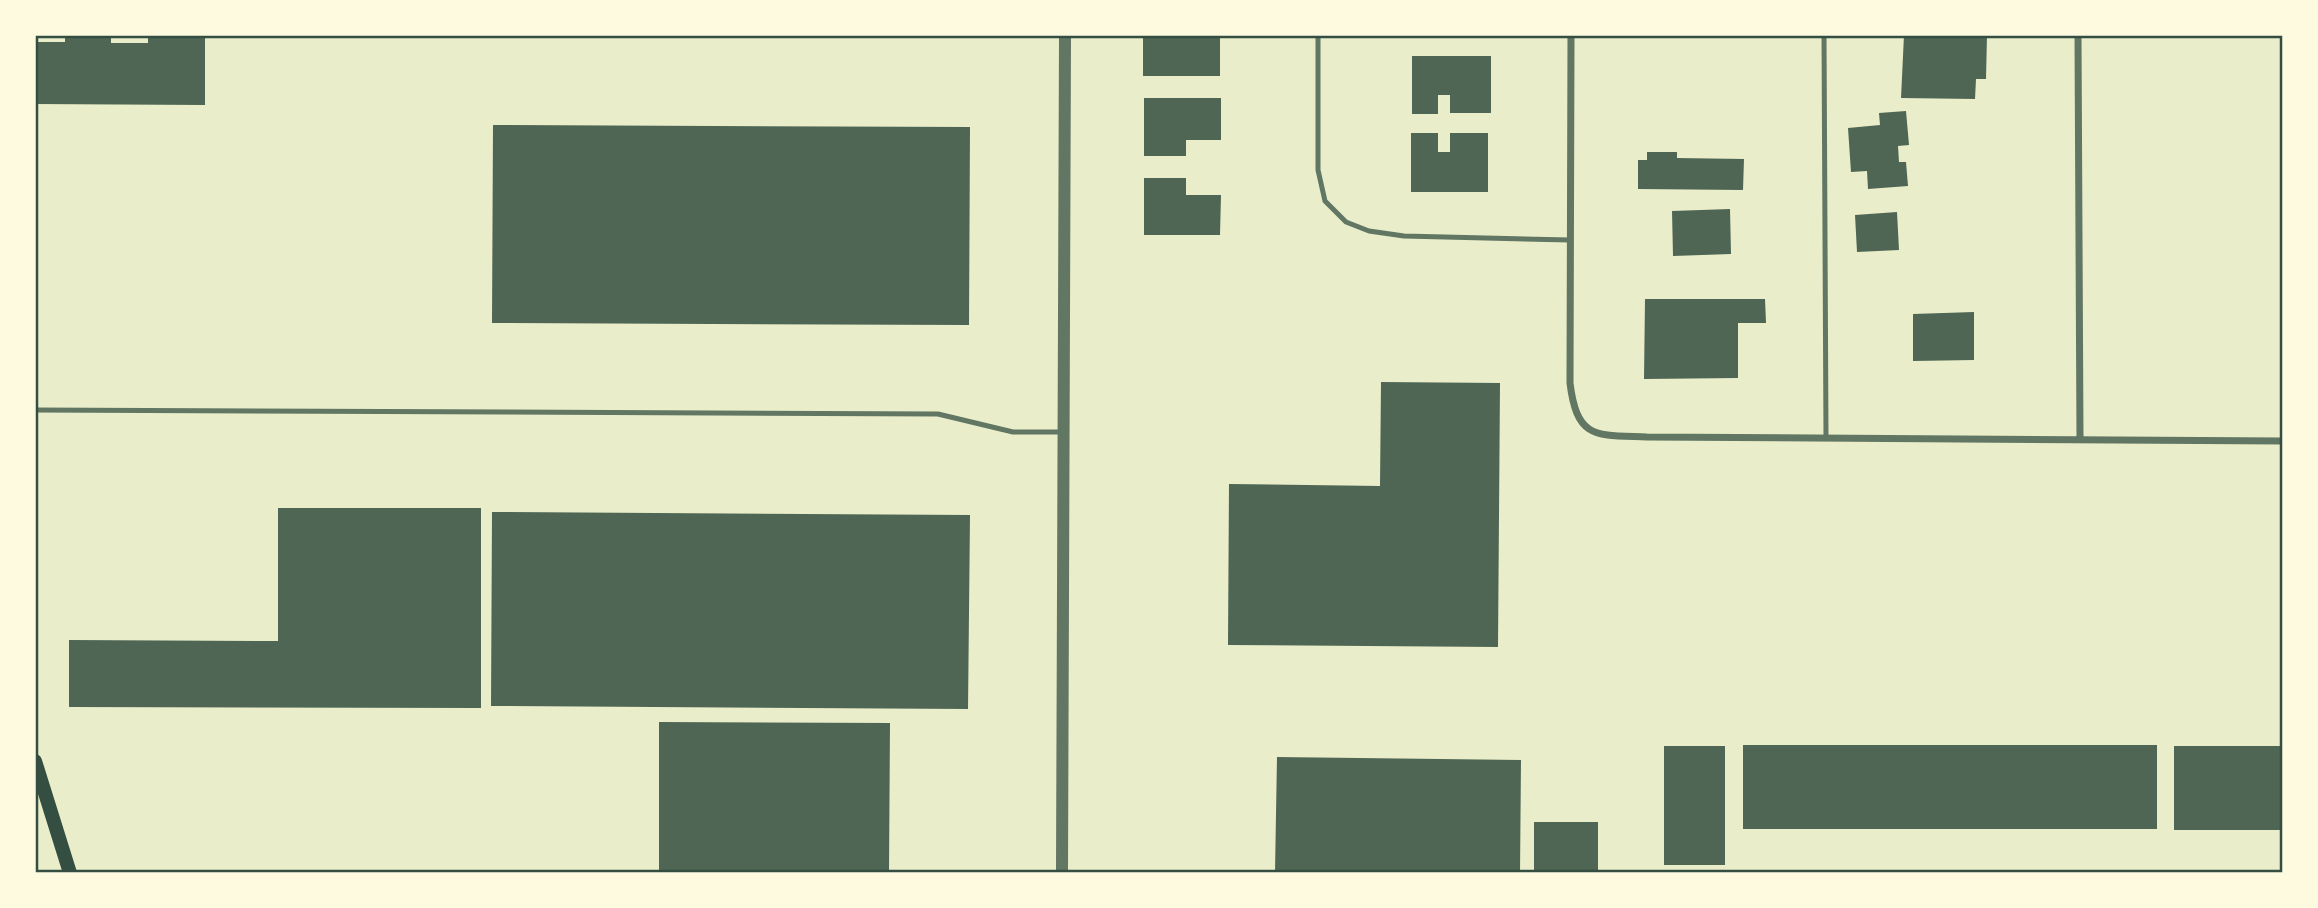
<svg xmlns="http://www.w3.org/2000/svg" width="2318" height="908" font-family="Lora,serif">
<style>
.building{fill:#4f6655}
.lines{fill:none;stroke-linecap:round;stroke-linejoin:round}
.service{stroke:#617663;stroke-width:5}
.minor{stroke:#617663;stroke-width:7}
.tertiary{stroke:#617663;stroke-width:12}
.secondary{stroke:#344e41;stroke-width:14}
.neatline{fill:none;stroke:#344e41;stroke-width:2.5}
</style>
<rect width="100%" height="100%" fill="#e9edc9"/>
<!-- building -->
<path class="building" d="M148 35H205V105L35 104V42H65V38H111V43H148Z
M1143 35H1220V76H1143Z
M1904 35H1987L1986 79H1976L1975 99 1901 98Z
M1412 56H1491V113H1450V95H1438V114H1412Z
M1144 98H1221V140H1186V156H1144Z
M1906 111 1909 145 1898 146 1899 162H1906L1908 186 1868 189 1867 171 1851 172 1848 128 1880 125 1879 113Z
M493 125 970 127 969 325 492 323Z
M1411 133H1438V152H1450V133H1488V192H1411Z
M1647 152H1677V158L1744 159 1743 190 1638 189V160H1647Z
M1144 178H1186V195H1221L1220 235H1144Z
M1730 209 1731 254 1673 256 1672 211Z
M1897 212 1899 250 1857 252 1855 215Z
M1645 299H1765L1766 323H1738V378L1644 379Z
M1974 312V360L1913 361V314Z
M1381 382 1500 383 1498 647 1228 645 1229 484 1380 486Z
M278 508H481V708L69 707V640L278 641Z
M492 512 970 515 968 709 491 706Z
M659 722 890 723 889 873H659Z
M1743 745H2157V829H1743Z
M1664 746H1725V865H1664Z
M2174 746H2283V830H2174Z
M1277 757 1521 760 1520 873H1275Z
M1534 822H1598V873H1534Z"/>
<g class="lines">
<!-- service -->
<path class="service" d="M1318 35V170L1325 201 1346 222 1369 231 1404 236 1570 240
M1824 35 1826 437
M35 410 938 414 1013 432H1062"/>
<!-- minor -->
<path class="minor" d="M1571 35 1570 383C1577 440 1596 435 1647 437L2283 441
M2078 35 2080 440"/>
<!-- tertiary -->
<path class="tertiary" d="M1062 873 1065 35"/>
<!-- secondary -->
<path class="secondary" d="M35 761 70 873"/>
</g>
<!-- border -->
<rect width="2318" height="908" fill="none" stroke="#fefae0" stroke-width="74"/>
<rect x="37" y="37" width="2244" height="834" class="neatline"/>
</svg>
